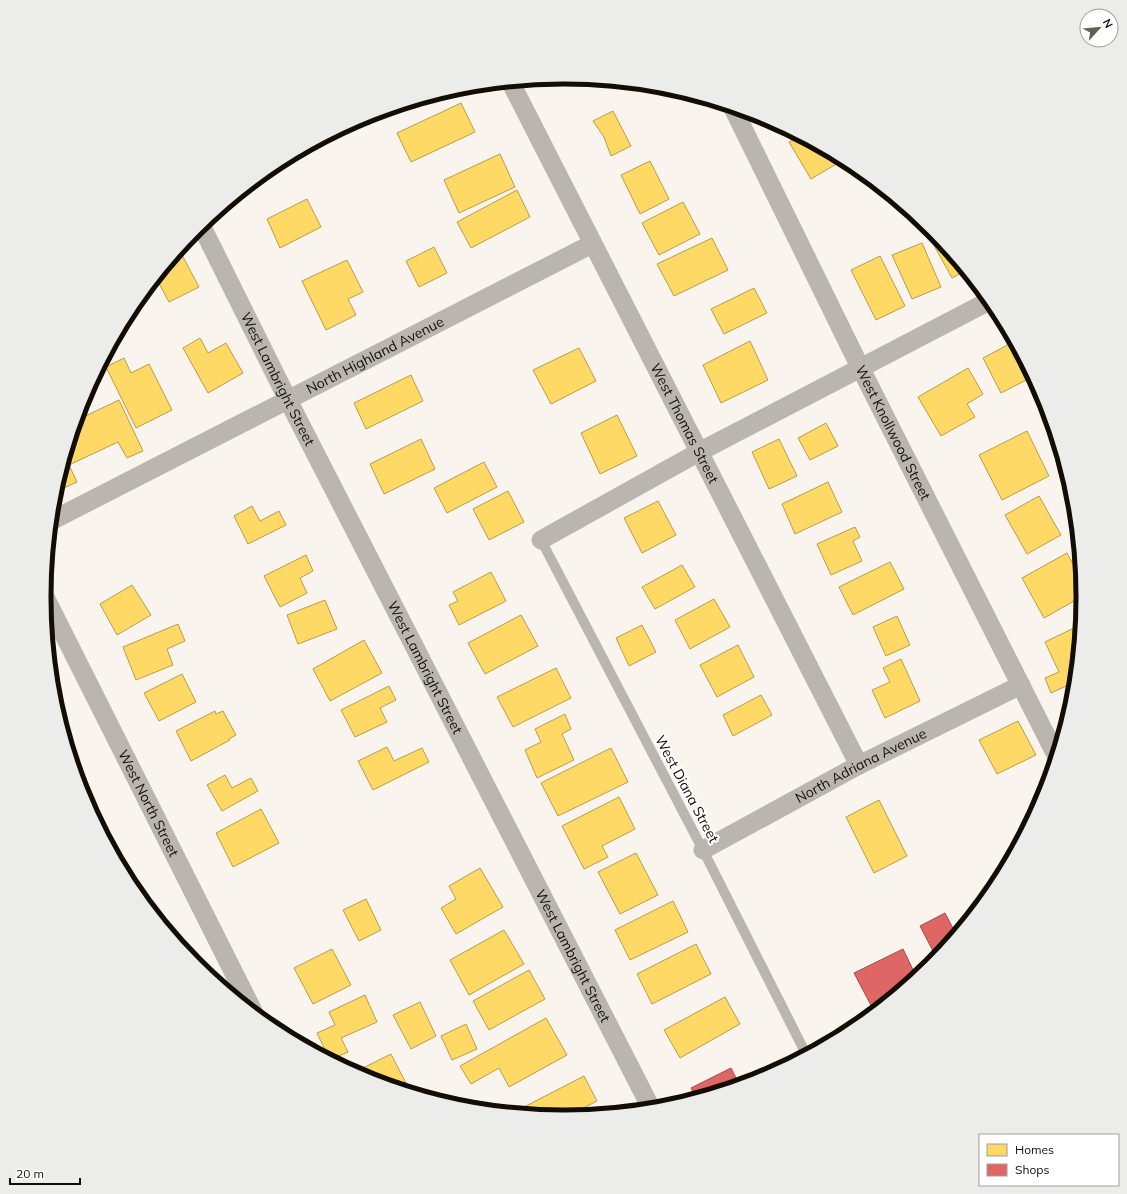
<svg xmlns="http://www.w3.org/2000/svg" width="1127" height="1194" font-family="Mulish,sans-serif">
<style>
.homes{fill:#ffd966;stroke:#b89c49}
.shops{fill:#e06666;stroke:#a24c49}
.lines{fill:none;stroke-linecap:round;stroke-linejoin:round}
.service{stroke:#bab6af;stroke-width:10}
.minor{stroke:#bab6af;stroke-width:19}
.labels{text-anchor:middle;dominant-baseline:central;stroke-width:4;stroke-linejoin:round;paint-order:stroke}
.street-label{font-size:14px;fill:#130e05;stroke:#fff}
.rim{fill:none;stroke:#130e05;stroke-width:5}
</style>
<rect width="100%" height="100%" fill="#f9f5ee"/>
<!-- homes -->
<path class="homes" d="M461 103 475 132 411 162 397 133Z
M613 111 631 146 611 156 604 137 593 121Z
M799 137 832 154 838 163 811 179 789 142Z
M500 154 515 187 459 213 444 180Z
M650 161 669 199 640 214 621 175Z
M517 190 530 217 471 248 457 222Z
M307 199 321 227 280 248 267 219Z
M683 202 700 234 659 255 642 223Z
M930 229 931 230 965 271 952 278 926 231Z
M712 238 728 270 674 296 657 264Z
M922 243 941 287 912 299 892 255Z
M434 247 447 273 419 287 406 261Z
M182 255 199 287 169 302 156 278 170 262Z
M880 256 905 306 876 320 851 270Z
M347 260 363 292 348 299 356 315 326 330 302 281Z
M754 288 767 313 724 334 711 309Z
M200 338 208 353 226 343 243 373 208 393 183 348Z
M750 341 768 380 721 403 703 365Z
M1013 342 1032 377 1001 393 983 358Z
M579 348 596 381 551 404 533 370Z
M124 358 131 373 149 364 172 410 136 428 106 367Z
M968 368 983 394 967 404 975 417 941 436 918 397Z
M411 375 423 401 366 429 354 403Z
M119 400 143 451 127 458 118 442 69 465 77 482 55 492 77 420Z
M617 415 637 456 600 474 581 433Z
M826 423 838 446 810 460 798 438Z
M1027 431 1049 476 1002 500 979 455Z
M421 439 435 469 384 494 370 464Z
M779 439 797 476 769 489 752 452Z
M484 462 497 487 447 513 434 488Z
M828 482 842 512 795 534 782 504Z
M508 491 524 522 489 540 473 509Z
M1039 496 1061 535 1027 554 1005 515Z
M658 501 676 535 642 553 624 518Z
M252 506 260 521 279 511 286 525 248 544 234 516Z
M855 527 860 537 853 541 862 561 831 575 817 544Z
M1067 553 1081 579 1083 596 1044 618 1022 578Z
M306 555 313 571 300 578 307 593 280 607 264 576Z
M890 562 904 589 853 615 839 587Z
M682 565 695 587 655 609 642 587Z
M491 572 506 601 459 625 449 605 458 601 453 592Z
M132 585 151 615 117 635 100 604Z
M714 599 730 627 690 649 675 620Z
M325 600 337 629 298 644 287 615Z
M521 615 538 646 485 674 468 643Z
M897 616 910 645 886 656 873 627Z
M178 624 185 641 167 649 173 665 136 680 123 647Z
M642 625 656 652 629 666 616 638Z
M1080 625 1075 682 1051 693 1045 678 1059 672 1045 642Z
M364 640 382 673 330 701 313 669Z
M738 645 754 677 717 697 700 665Z
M901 659 920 701 885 718 872 690 890 682 883 668Z
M556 668 571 698 513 727 497 697Z
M182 674 196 702 159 721 144 693Z
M389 686 396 700 380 708 387 722 355 737 341 710Z
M761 695 772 715 733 736 723 715Z
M215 711 216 714 223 711 236 735 229 739 230 740 191 761 176 731Z
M565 714 571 729 562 734 574 760 537 778 525 750 541 742 535 729Z
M1018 721 1036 755 997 774 979 740Z
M387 747 394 761 422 748 429 762 373 790 358 761Z
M611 748 628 782 558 816 541 783Z
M225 775 232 788 251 778 258 791 222 811 207 785Z
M619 797 635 829 602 846 608 857 584 869 562 826Z
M879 800 907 856 874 873 846 817Z
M261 809 279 843 233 867 216 833Z
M636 853 658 895 620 914 598 872Z
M480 868 503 907 456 934 441 908 456 899 449 886Z
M366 899 381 930 359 941 343 910Z
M673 901 688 932 630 960 615 930Z
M504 930 524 964 469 995 450 960Z
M696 944 711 974 652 1004 637 974Z
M332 949 351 985 313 1004 294 968Z
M529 970 545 999 489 1030 473 1001Z
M365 995 377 1022 341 1038 348 1052 332 1059 329 1058 317 1033 335 1025 329 1012Z
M725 997 740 1024 680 1058 664 1030Z
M420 1002 436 1036 411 1049 393 1015Z
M546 1018 567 1055 509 1087 499 1068 471 1084 460 1066Z
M466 1024 477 1049 452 1060 441 1036Z
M391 1054 408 1087 404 1089 364 1077 355 1072Z
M584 1076 597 1101 568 1116 527 1113 524 1107Z"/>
<!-- shops -->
<path class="shops" d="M945 913 956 934 949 943 933 951 920 926Z
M903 949 916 976 874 1011 854 973Z
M731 1068 739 1084 696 1097 691 1088Z"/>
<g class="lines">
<!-- service -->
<path class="service" d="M541 540 703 850 806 1054"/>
<!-- minor -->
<g class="minor">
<path id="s1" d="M511 83 859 765"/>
<path id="s2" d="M733 108 860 367 1056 755"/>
<path id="s3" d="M201 225 288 400 651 1108"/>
<path id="s4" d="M51 521 592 244"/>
<path d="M541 540 699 452 989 301"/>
<path id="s5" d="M44 595 253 1011"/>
<path id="s6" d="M703 850 859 765 1021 685"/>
</g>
</g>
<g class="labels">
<!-- street labels -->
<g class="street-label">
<text stroke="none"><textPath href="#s4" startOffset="364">North Highland Avenue</textPath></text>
<text stroke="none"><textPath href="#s3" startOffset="172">West Lambright Street</textPath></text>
<text stroke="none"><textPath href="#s1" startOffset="382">West Thomas Street</textPath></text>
<text stroke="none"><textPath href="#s2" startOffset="362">West Knollwood Street</textPath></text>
<text stroke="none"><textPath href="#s3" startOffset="496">West Lambright Street</textPath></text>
<text stroke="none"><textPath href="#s6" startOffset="179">North Adriana Avenue</textPath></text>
<text transform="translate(687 789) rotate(62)">West Diana Street</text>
<text stroke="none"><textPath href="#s5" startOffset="233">West North Street</textPath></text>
<text stroke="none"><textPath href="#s3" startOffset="820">West Lambright Street</textPath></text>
</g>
</g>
<!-- crop -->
<path d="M0 0H1127V1194H0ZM563 84H564A512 512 0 0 1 1076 596V598A512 512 0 0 1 564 1110H563A512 512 0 0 1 51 598V596A512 512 0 0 1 563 84Z" fill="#ececeb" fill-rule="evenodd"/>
<path class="rim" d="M563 84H564A512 512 0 0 1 1076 596V598A512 512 0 0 1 564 1110H563A512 512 0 0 1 51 598V596A512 512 0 0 1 563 84Z"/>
<!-- legend -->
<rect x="979" y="1134" width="140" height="52" fill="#ffffff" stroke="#a19f9b"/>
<rect x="987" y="1144" width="20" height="12" fill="#ffd966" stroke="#a19f9b"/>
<text x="1015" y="1154" font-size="12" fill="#130e05">Homes</text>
<rect x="987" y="1164" width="20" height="12" fill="#e06666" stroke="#a19f9b"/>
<text x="1015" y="1174" font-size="12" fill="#130e05">Shops</text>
<!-- north arrow -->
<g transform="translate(1099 28) rotate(63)"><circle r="19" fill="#ffffff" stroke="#a19f9b"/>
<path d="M0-3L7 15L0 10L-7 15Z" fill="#645f57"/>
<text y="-6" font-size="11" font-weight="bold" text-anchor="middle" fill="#130e05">N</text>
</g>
<!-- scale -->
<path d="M10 1178v6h70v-6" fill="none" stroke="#130e05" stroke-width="2"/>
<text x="16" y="1178" font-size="12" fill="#130e05" stroke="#ffffff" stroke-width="3" paint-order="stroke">20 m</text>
</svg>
